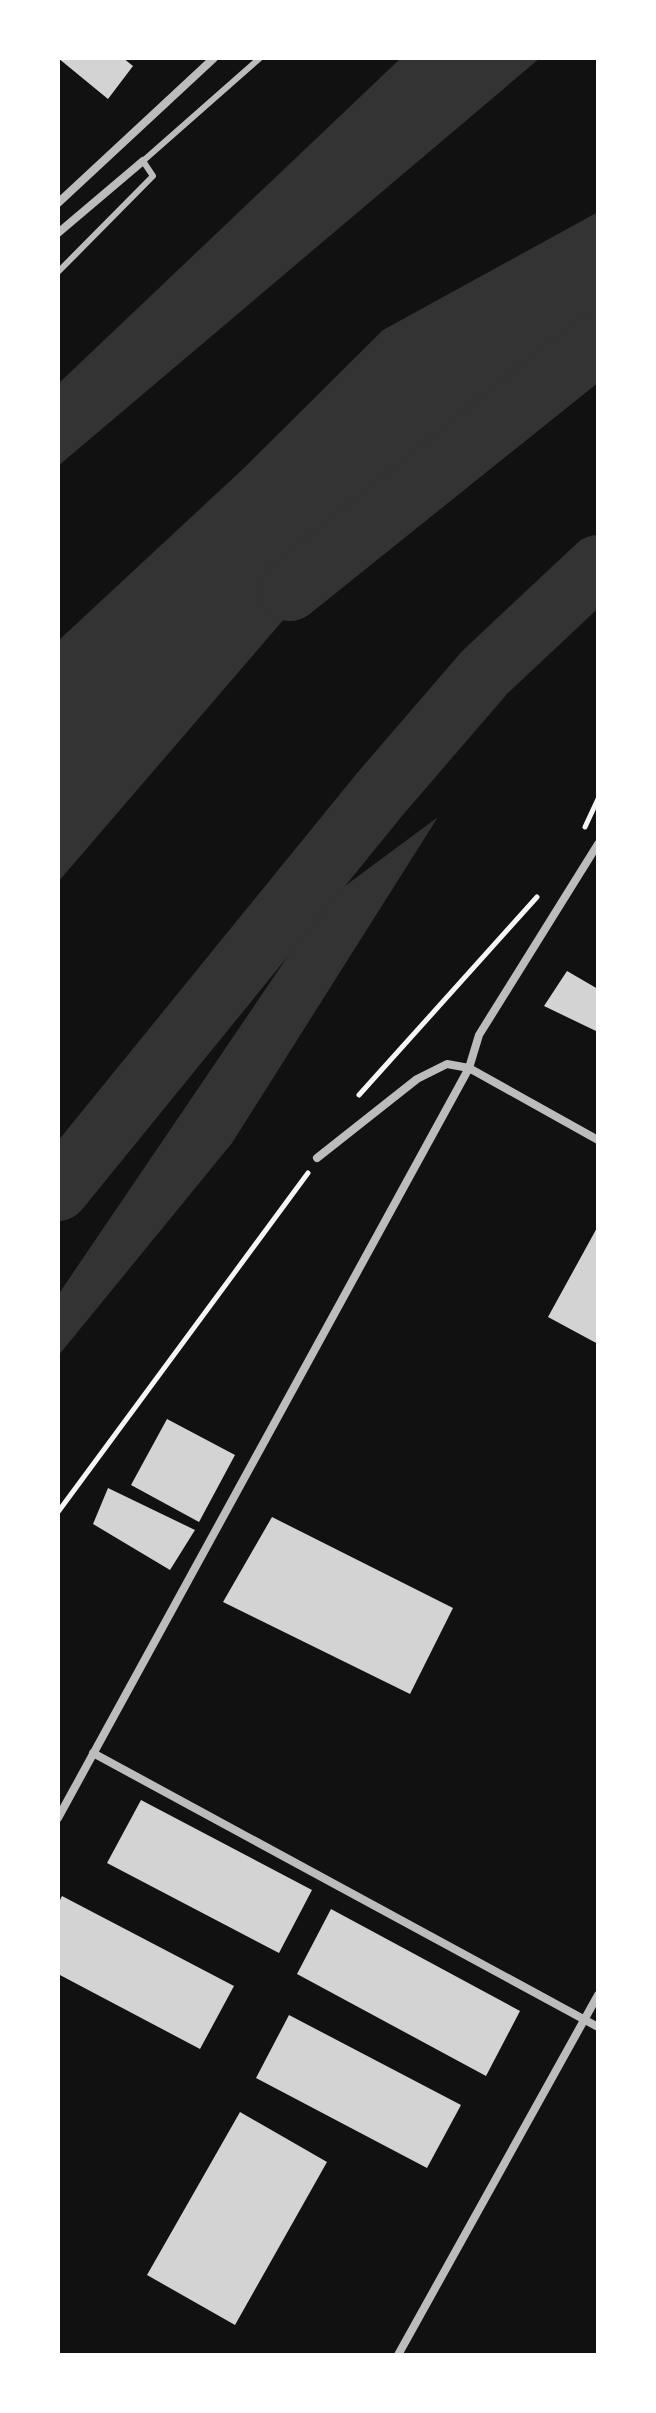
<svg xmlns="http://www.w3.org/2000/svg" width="656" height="2413" font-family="'Source Sans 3',sans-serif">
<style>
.water{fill:#333}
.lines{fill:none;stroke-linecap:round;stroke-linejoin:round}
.river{stroke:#333;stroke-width:62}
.building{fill:#d3d3d3}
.path{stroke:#f5f5f5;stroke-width:5}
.service{stroke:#bcbcbc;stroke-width:6}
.minor{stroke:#bcbcbc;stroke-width:8}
</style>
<rect width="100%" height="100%" fill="#111"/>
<!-- water -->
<path class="water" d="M401 58H540L58 466V384Z
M598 212V333L408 475 58 882V641L244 468 383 330Z
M438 817 232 1143 58 1356V1295L326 900Z"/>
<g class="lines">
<!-- river -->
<path class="river" d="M290 590 598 343
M58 1190 380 794 485 672 598 566"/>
</g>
<!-- building -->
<path class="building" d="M58 58H123L133 66 108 99Z
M567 971 598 989V1032L544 1006Z
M598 1226V1344L548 1317Z
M167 1419 235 1455 199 1522 131 1485Z
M108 1488 195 1530 170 1570 93 1524Z
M272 1517 453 1608 410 1694 223 1602Z
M141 1800 312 1890 279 1953 107 1863Z
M62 1896 234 1986 200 2049 58 1974V1904Z
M331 1909 520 2011 486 2076 297 1974Z
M289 2015 461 2105 427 2168 256 2078Z
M240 2112 327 2162 235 2325 147 2275Z"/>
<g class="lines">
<!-- path -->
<path class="path" d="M585 827 598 799
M359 1095 537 897
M58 1512 308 1173"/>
<!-- service -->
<path class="service" d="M58 272 153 176 143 161 260 58"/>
<!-- minor -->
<path class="minor" d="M58 203 214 58
M58 233 143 161
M317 1158 417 1079 447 1064 469 1068 598 1140
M93 1753 598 2027
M58 1818 469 1068 479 1035 598 844
M398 2355 598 1995"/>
</g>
<!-- border -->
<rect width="656" height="2413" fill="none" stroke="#ffffff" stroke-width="120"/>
</svg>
